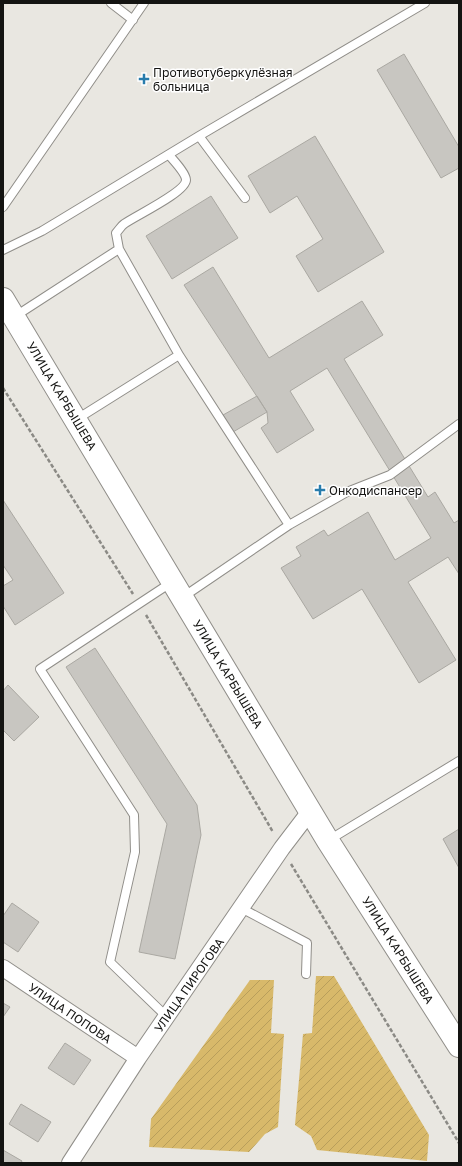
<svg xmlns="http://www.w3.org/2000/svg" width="462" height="1166" font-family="'Golos Text',sans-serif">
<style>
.garden{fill:url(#garden-furrows)}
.building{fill:#c8c6c1;stroke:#aaa8a2}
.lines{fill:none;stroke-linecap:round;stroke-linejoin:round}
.lane-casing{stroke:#908e89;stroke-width:10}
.street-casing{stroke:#908e89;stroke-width:18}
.secondary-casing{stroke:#908e89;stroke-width:24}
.path{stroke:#8b8a85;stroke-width:2.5;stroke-dasharray:4 2;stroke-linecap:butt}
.lane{stroke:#fff;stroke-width:8}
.street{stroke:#fff;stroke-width:16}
.secondary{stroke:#fff;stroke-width:22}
.poi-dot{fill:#287cac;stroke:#fff;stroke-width:1.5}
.labels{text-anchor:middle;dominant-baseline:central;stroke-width:3;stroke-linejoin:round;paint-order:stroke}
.poi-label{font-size:12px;fill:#141412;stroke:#fff;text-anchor:start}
.street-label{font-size:12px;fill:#141412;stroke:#fff}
</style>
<defs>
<pattern id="garden-furrows" width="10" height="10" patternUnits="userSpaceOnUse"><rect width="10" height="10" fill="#d8b96a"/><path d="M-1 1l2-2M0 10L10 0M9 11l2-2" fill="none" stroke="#b89e5b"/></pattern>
</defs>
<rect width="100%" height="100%" fill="#e9e7e1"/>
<!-- garden -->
<path class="garden" d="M316 976H334L429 1135 427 1161 317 1150 311 1136 295 1125 303 1034 312 1033Z
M250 980H274L271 1033 284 1034 278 1127 265 1134 249 1152 149 1147 151 1119Z"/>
<!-- building -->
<path class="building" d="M404 54 459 147V168L441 178 377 70Z
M315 136 384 252 318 292 296 256 323 239 297 196 270 213 248 176Z
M211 196 238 238 172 279 146 236Z
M213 267 269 358 362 301 383 335 344 359 428 497 435 492 454 523 459 520V574L448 557 408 582 456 660 419 683 362 589 313 619 281 568 301 556 296 547 324 530 328 536 368 512 395 560 431 538 327 368 290 391 314 430 277 453 261 428 268 423 267 412 184 285Z
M257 396 267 412 233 432 223 415Z
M3 500 64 593 15 625 3 606V586L13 580 3 565Z
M95 648 197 805 201 835 175 959 139 952 167 824 66 667Z
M8 685 39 717 14 741 3 730V691Z
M459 829V868L443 839Z
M12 903 39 922 18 952 3 942V916Z
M3 1003 10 1007 3 1017Z
M65 1043 91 1060 74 1085 48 1068Z
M21 1104 51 1122 38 1142 9 1124Z
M3 1150 22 1161 21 1163H3Z"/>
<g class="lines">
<defs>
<path id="lane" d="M111 3 133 20
M199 136 245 198
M3 207 144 3
M119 249 116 233C119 230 121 226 124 224 135 216 186 192 186 180 186 173 173 160 169 155
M3 250 42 231 199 136 425 3
M14 317 119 249 179 355 289 525
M77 419 179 355
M183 597 289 525 347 492 390 475 459 424
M329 840 459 761
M241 908 307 943 306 974
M167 1017 110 962 135 852 134 815 40 669 172 582"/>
<path id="street" d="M3 968 138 1058
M70 1163 138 1058 282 848 311 810"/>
<path id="secondary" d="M3 299 328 841 459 1046"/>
</defs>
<!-- lane casing -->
<use href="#lane" class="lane-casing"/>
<!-- street casing -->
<use href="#street" class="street-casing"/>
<!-- secondary casing -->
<use href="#secondary" class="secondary-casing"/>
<!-- path -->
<path class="path" d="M3 388 133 594
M146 615 273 832
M291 864 459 1143"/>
<!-- lane -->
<use href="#lane" class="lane"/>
<!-- street -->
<use href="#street" class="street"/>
<!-- secondary -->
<use href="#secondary" class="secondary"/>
</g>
<!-- markers -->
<g class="poi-dot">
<path d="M142 73h4v4h4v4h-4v4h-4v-4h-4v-4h4z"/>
<path d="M318 484h4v4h4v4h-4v4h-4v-4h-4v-4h4z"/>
</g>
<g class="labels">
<!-- poi labels -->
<g class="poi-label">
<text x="153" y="72">Противотуберкулёзная<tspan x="153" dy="14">больница</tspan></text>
<text x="329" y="490">Онкодиспансер</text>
</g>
<!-- street labels -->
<g class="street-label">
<text transform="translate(62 396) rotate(59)">УЛИЦА КАРБЫШЕВА</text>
<text transform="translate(228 674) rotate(59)">УЛИЦА КАРБЫШЕВА</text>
<text transform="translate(398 950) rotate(58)">УЛИЦА КАРБЫШЕВА</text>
<text transform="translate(189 985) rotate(-55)">УЛИЦА ПИРОГОВА</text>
<text transform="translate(70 1013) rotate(34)">УЛИЦА ПОПОВА</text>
</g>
</g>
<!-- border -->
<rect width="462" height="1166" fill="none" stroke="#141412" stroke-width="8"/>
</svg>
